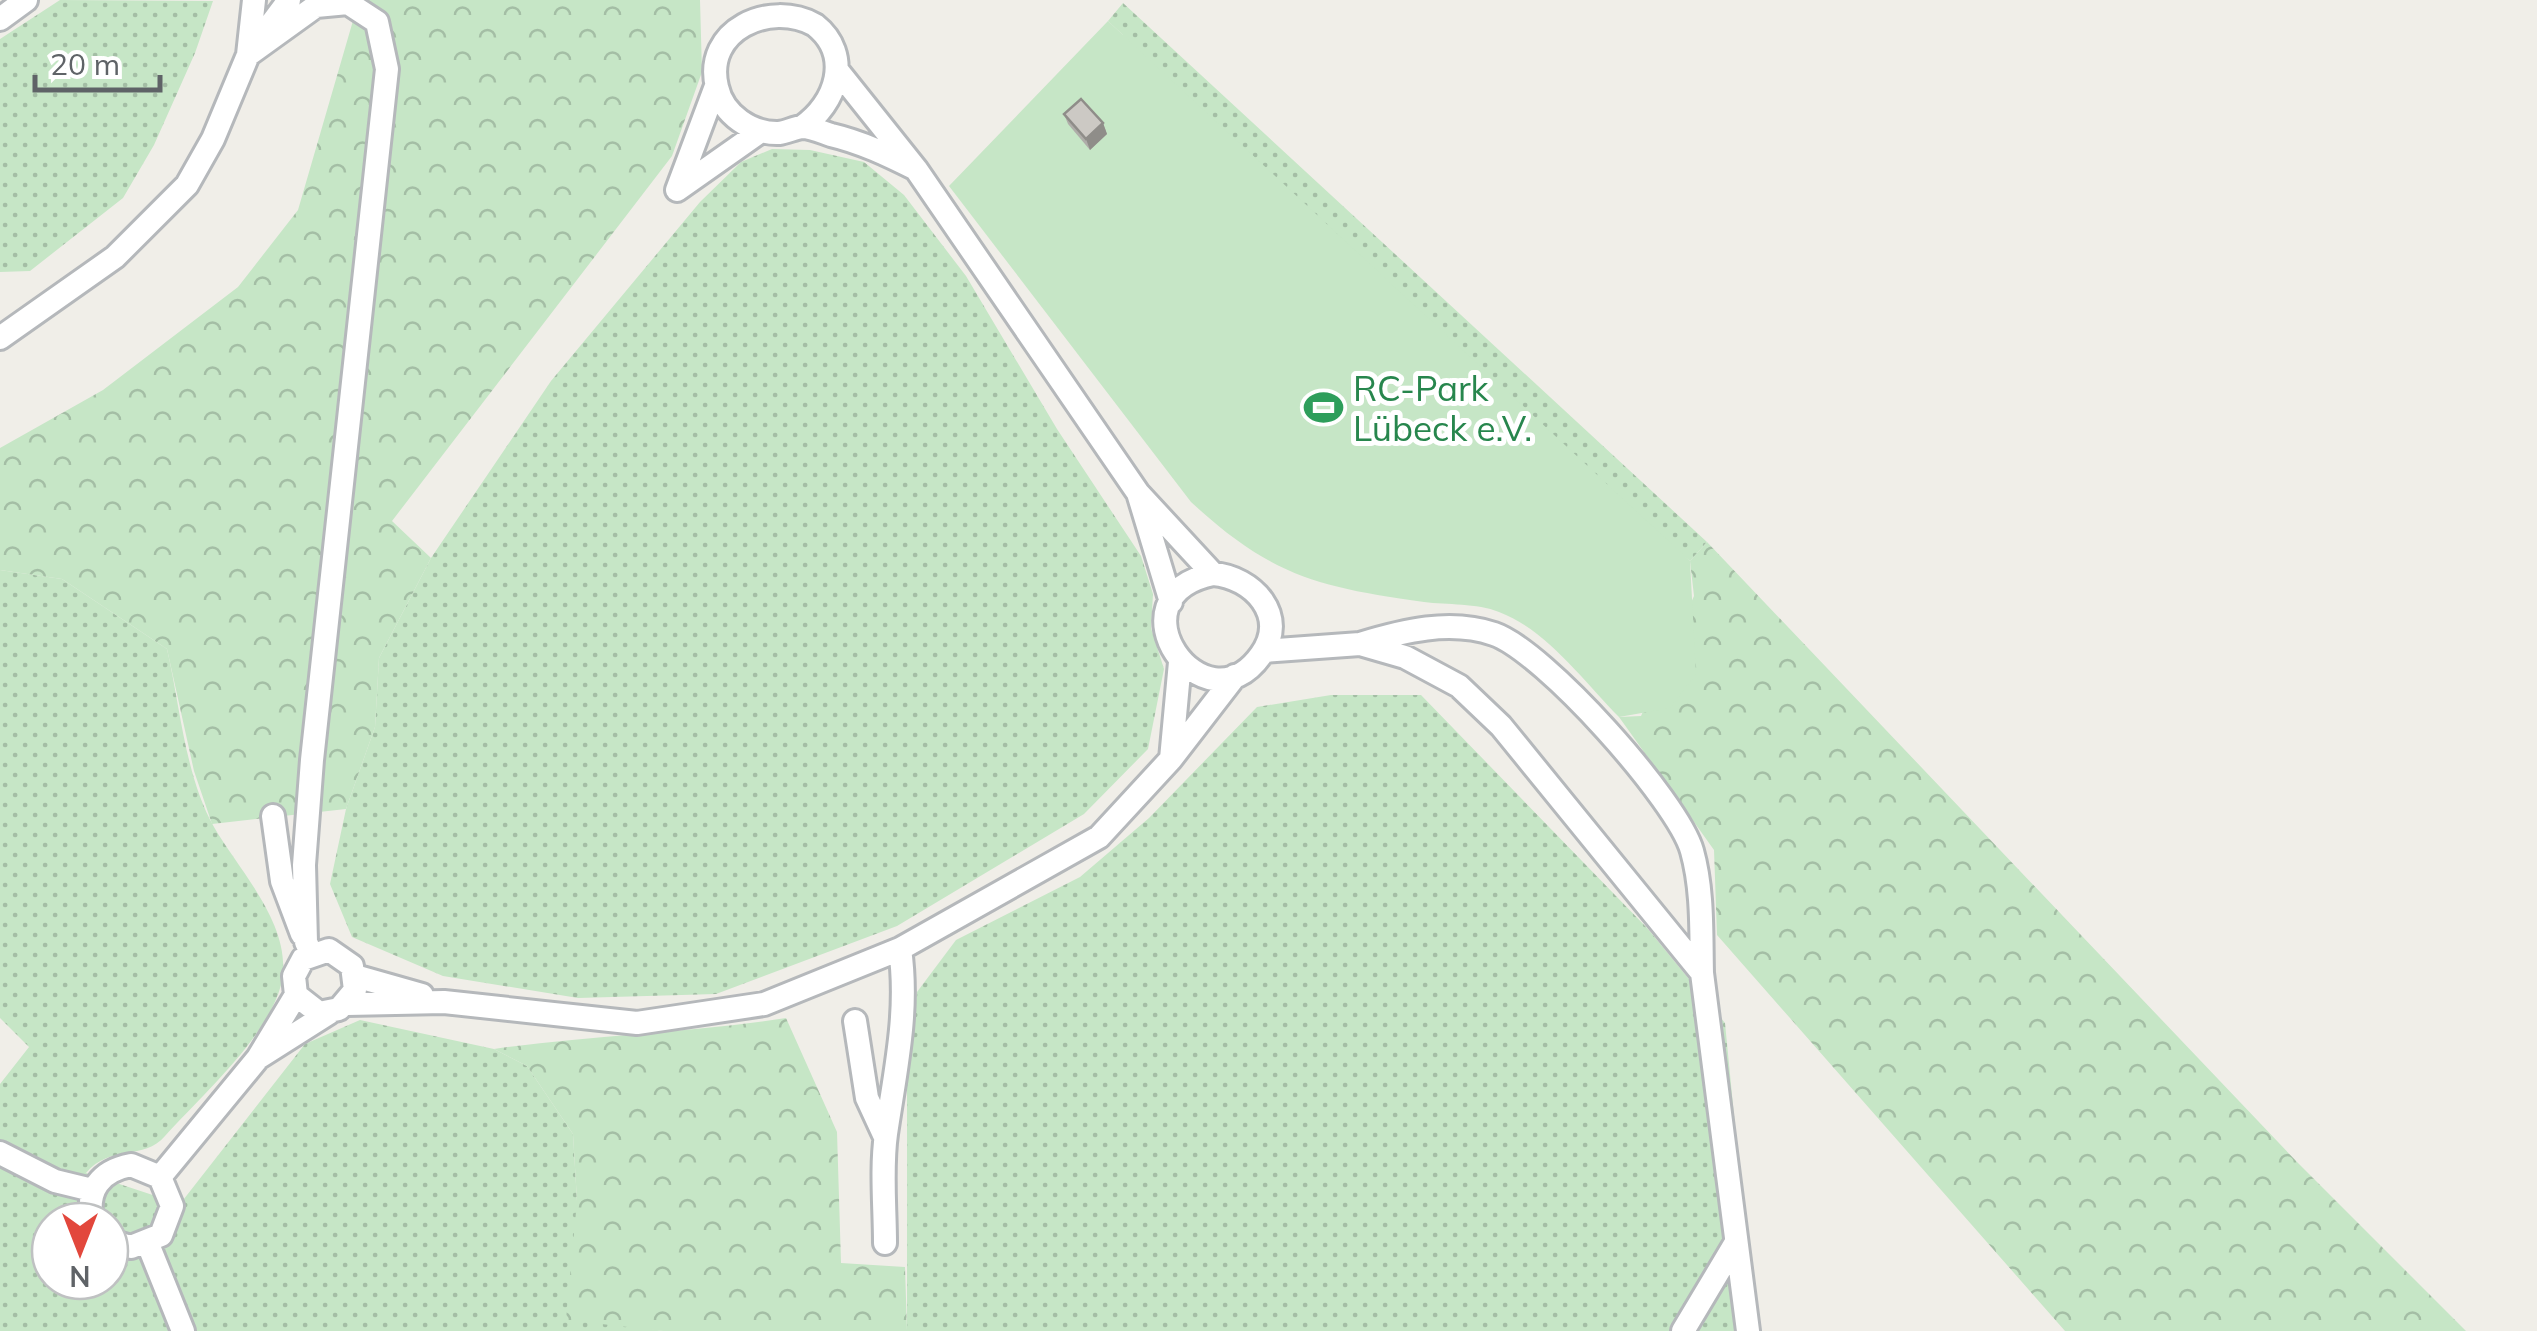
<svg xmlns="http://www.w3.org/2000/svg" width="2537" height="1331" font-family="Mulish,sans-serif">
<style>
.grass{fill:url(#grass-dots);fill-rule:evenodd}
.forest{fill:url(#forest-crowns)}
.garden{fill:#c6e6c6}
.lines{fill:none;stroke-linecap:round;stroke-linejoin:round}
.service-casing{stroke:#b5b8bb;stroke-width:28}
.service{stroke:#fff;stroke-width:22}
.wall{fill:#afada9}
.shaded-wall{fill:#8f8d89}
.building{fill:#ccc9c4;stroke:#8f8d89;stroke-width:2.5}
.labels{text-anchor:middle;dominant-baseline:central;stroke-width:10;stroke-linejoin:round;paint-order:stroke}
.leisure-label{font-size:35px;fill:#27864d;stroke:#fff;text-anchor:start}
</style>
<defs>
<pattern id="grass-dots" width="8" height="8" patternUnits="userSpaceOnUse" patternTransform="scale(2.5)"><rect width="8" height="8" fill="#c6e6c6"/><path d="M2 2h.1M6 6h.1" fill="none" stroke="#a4bea5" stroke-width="1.8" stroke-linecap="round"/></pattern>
<pattern id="forest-crowns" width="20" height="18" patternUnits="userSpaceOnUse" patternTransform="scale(2.5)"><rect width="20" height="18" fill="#c6e6c6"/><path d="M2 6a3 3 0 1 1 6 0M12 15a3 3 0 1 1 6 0" fill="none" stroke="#a4bea5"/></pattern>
</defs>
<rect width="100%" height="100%" fill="#f0eee8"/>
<!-- grass -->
<path class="grass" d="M60 0 213 1 195 53 154 145 123 198 30 271 0 272V39Z
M1123 3 1707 542 1690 561 1078 83 1123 35 1108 21Z
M772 149 810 150 864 162 904 195 966 276 1057 429 1141 556 1153 594 1151 628 1164 669 1148 749 1084 814 897 926 716 994 578 998 443 976 352 937 330 884 346 809 375 727 379 658 431 558 551 381 700 202 741 162Z
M0 570 62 579 167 649C180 705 185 776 214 827 240 872 295 928 281 985 267 1038 201 1096 165 1136 144 1161 110 1144 86 1173L180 1204 305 1044 360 1020 494 1049 527 1066 573 1134 577 1201 624 1324 663 1331H0V1084L29 1047 0 1018ZM50 1221H110V1281H50Z
M1331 695H1421L1648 929 1725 1023 1755 1331H907V1081L917 992 956 940 1080 877 1149 818 1257 707Z"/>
<!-- forest -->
<path class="forest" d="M359 0H700L702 72 672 156 392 521 431 558 379 658 375 727 346 809 212 824 194 771 167 649 62 579 0 570V448L103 390 238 287 298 210Z
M1707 542 2297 1162 2466 1331H2065L1717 935 1714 850 1619 717 1641 716 1694 596 1690 561Z
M786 1018 837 1132 841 1263 905 1267 907 1331H663L566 1320 577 1201 573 1134 527 1066 494 1049C591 1035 689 1033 786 1018Z"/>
<!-- garden -->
<path class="garden" d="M1108 21 1690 561 1696 674 1670 708 1619 717C1584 682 1547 630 1499 612 1477 603 1447 605 1424 602 1318 587 1271 576 1191 502L949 186Z"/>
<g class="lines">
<defs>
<path id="service" d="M254 0 248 55 289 0
M0 19 26 0
M716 86 677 190 761 131
M802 127C836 104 853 55 815 25 770 0 703 30 717 87 723 115 752 134 779 133 787 132 794 128 802 127 811 127 822 132 831 135 861 142 888 155 916 169L837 70
M916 169 1138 493
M0 338 115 257 187 185 213 139 248 55 316 6 348 3 377 22 387 69 312 760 304 865 306 942 311 953
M1171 602 1138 493 1213 574C1253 577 1289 616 1261 655 1204 735 1106 596 1213 574
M1360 644C1403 631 1450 619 1494 634 1544 651 1678 801 1692 851 1703 890 1701 933 1702 973
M1264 651 1360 644 1405 657 1459 686 1501 726 1702 973 1748 1331
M1180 662 1171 759 1235 676
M273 816 282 881 302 934
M355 976 422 995
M296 995 319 1013 339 1009 355 990 352 966 329 950 303 959 294 976 296 995 258 1058 329 1013
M347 1004 444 1002 637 1023 764 1004 900 949 1099 837 1171 759
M855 1021 867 1098 885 1137
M0 1153 55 1181 92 1190
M160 1177 258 1058
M92 1221C86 1190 100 1171 131 1165L160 1177 172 1206 161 1235 131 1247 110 1241
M885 1243C885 1208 881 1169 886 1134 895 1072 909 1012 900 949
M148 1244 183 1331
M1683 1331 1735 1244"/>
</defs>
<!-- service casing -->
<use href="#service" class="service-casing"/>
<!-- service -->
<use href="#service" class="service"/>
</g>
<!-- wall -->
<path class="wall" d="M1064 114 1103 123 1107 134 1090 150 1068 124Z"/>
<!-- shaded-wall -->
<path class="shaded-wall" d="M1103 123 1107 134 1090 150 1086 139Z"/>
<!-- building -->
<path class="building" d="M1081 99 1103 123 1086 139 1064 114Z"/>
<!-- icons -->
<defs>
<symbol id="stadium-bare" viewBox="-9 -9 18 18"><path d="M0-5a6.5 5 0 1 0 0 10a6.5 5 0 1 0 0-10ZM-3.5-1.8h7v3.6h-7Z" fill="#2e9e5b" stroke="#fff" stroke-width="2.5" paint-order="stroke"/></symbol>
</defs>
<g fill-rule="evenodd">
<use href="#stadium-bare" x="1296" y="380" width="55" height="55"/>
</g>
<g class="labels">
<!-- leisure labels -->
<g class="leisure-label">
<text x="1353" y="388">RC-Park<tspan x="1353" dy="40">Lübeck e.V.</tspan></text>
</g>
</g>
<!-- north arrow -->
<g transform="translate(80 1251) rotate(180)"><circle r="48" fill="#ffffff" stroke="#bfc1c2" stroke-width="2.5"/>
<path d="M0-8L18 38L0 25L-18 38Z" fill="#e2473c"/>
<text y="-15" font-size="28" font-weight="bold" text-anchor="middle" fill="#5f6367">N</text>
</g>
<!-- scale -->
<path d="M35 75v15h125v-15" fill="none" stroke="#5f6367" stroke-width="5"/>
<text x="50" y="75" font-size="30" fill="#5f6367" stroke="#ffffff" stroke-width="8" paint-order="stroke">20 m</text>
</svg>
